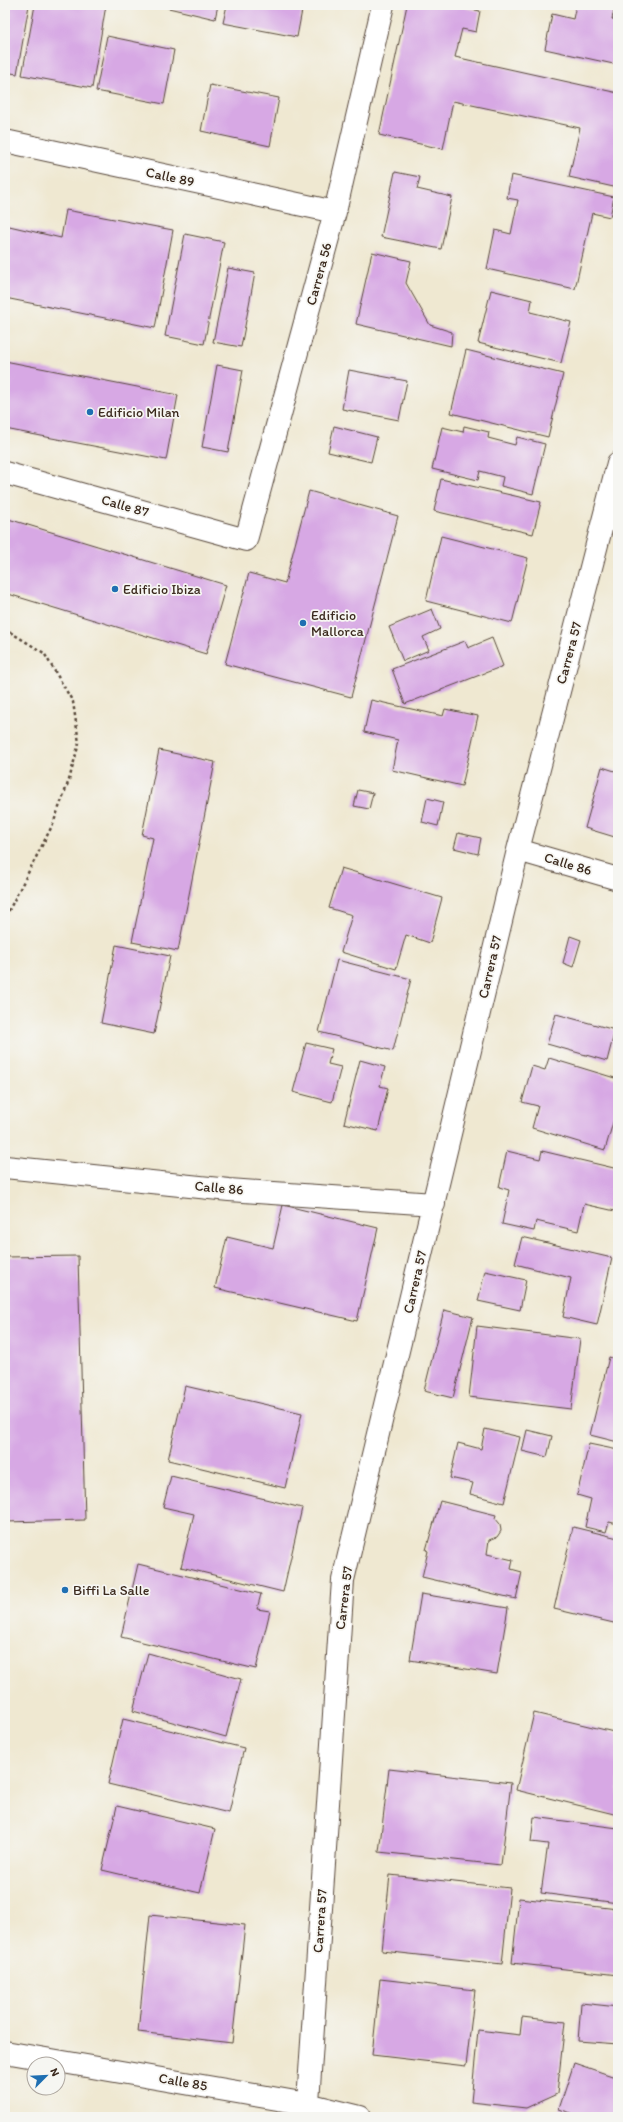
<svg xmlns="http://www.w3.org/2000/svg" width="623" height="2122" font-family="Itim,sans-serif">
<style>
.building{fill:#d7a8e4}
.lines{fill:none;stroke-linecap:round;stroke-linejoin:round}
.minor-casing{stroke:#564639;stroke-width:24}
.path{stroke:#564639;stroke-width:2.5;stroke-dasharray:3 3;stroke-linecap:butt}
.minor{stroke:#fff;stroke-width:22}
.poi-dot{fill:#1f6fb2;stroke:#f6f6f2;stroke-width:1.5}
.labels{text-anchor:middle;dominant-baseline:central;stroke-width:3.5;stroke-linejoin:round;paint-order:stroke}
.street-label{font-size:14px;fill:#3b2a1e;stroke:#f6f6f2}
.poi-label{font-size:14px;fill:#3b2a1e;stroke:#f6f6f2;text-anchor:start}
</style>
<rect width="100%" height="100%" fill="#f6f6f2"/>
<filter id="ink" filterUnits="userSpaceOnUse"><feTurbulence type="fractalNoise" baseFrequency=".025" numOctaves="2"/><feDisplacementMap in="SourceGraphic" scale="8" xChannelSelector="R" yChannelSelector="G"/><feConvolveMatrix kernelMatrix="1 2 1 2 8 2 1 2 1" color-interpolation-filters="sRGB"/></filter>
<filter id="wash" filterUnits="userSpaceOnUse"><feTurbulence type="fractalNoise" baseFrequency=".012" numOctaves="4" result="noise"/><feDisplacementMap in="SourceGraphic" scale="16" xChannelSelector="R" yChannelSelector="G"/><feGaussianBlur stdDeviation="0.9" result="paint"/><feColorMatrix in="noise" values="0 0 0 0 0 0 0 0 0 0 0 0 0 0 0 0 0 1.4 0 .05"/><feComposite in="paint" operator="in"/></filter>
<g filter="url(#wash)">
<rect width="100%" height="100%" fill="#efe8d1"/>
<g id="blocks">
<!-- building -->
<path class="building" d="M5 5H29L17 74 5 72Z
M35 5H106L92 88 22 75Z
M156 5H218L215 19Z
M227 5H303L297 37 223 23Z
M407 5H467L466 8 480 11 476 32 462 29 455 57 618 93V188L569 177 580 128 453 101 443 149 379 135Z
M576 5H615L612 19 618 20V65L545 49 552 14 573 19Z
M107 36 174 50 164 104 96 91Z
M210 85 279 98 270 146 201 131Z
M395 172 420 177 417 189 452 197 441 249 381 237Z
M511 175 614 197 610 217 592 213 575 289 487 269 495 230 511 234 518 200 507 198Z
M66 210 173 230 155 328 5 298V225L61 238Z
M185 234 224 242 204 344 165 336Z
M372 252 411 261 406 283 430 325 452 332 451 346 356 324Z
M228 268 255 273 241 347 213 342Z
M491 290 532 300 530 312 571 322 561 363 478 343Z
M466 350 563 374 548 437 451 413Z
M5 361 178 395 166 460 5 429Z
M217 365 243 370 228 452 202 447Z
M349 370 407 381 399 420 342 409Z
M334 426 377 437 371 462 328 452Z
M464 426 489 432 488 438 515 445 517 437 545 444 533 494 501 486 503 477 480 471 478 480 432 469 442 427 463 432Z
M441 479 541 502 533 534 434 511Z
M309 491 398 516 351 697 225 664 249 573 285 583Z
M5 518 226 585 206 654 5 593Z
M441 536 528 558 512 623 426 601Z
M432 609 440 629 423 637 429 650 403 661 389 627Z
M492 638 503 666 405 704 392 669 465 641 468 648Z
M371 700 443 716 445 709 478 716 462 786 392 770 398 740 364 732Z
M159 750 215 762 178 951 132 942 153 838 142 835Z
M602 767 618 772V838L585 828Z
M358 790 373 793 369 809 354 806Z
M427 798 443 802 438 826 422 822Z
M458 833 481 838 478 854 454 848Z
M341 868 442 898 430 943 406 935 396 969 341 952 352 915 329 908Z
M570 936 581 940 573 967 563 963Z
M116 945 170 956 154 1034 101 1023Z
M337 960 411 979 393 1051 319 1032Z
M556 1014 615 1030 607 1061 547 1044Z
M306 1043 332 1049 328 1064 341 1067 332 1102 293 1092Z
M549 1058 618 1079V1120L614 1119 605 1150 532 1128 538 1106 522 1102 532 1066 545 1070Z
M360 1060 385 1067 380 1086 388 1088 378 1131 344 1123Z
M507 1151 540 1159 542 1151 618 1169V1200L615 1211 584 1204 578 1231 536 1221 534 1231 502 1224 509 1190 499 1187Z
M283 1205 378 1228 357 1321 215 1288 227 1237 273 1248Z
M522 1237 612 1258 597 1325 563 1317 571 1278 515 1264Z
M78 1256 85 1520 5 1522V1257Z
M485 1271 526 1280 520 1310 478 1301Z
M444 1310 473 1317 453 1398 424 1391Z
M477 1326 580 1339 571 1409 469 1397Z
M609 1357 618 1360V1442L590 1435Z
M185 1386 302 1413 285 1488 168 1460Z
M485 1429 520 1437 504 1503 470 1494 473 1483 450 1478 458 1443 481 1449Z
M527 1430 552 1436 547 1457 522 1451Z
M589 1444 618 1450V1524L609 1522 606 1532 585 1527 591 1499 577 1495Z
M171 1476 302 1508 283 1592 181 1567 194 1514 163 1507Z
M440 1501 496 1515 495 1518 500 1524 501 1531 497 1537 489 1540 487 1554 513 1560 511 1569 522 1572 516 1599 422 1577 428 1551 426 1550Z
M573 1527 618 1538V1624L554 1609Z
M138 1564 261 1594 257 1609 270 1611 256 1669 121 1637Z
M421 1594 508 1608 497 1674 410 1660Z
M148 1653 241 1679 226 1737 133 1711Z
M534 1713 618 1733V1815L516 1790Z
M123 1719 244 1748 229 1813 108 1784Z
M389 1769 511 1783 501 1865 379 1852Z
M117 1806 215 1829 200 1893 102 1870Z
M534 1817 618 1828V1903L541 1893 548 1844 531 1842Z
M390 1875 510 1888 502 1964 382 1951Z
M519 1898 618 1909V1975L512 1963Z
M150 1915 245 1925 232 2043 138 2032Z
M380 1979 475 1990 466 2066 372 2055Z
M581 2003 618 2007V2044L578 2041Z
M522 2017 565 2022 557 2094 526 2108 471 2102 478 2030 520 2035Z
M574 2063 618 2078V2117H583L559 2109Z"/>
</g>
</g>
<g filter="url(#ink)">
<use href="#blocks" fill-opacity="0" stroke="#564639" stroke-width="1"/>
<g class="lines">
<defs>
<path id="minor" d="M5 141 335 212
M5 473 246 540 335 212 383 5
M518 850 618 879
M5 1167 229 1190 434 1204
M5 2052 307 2104 360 2117
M307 2117 343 1580 518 850 618 463"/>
</defs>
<!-- minor casing -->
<use href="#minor" class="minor-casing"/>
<!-- path -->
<path class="path" d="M5 629 44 653 73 702 79 743 69 780 53 824 5 918"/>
<!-- minor -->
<use href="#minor" class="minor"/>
</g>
</g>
<!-- markers -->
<g class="poi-dot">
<circle cx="90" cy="412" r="4"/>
<circle cx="115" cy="589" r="4"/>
<circle cx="303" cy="623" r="4"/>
<circle cx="65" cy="1590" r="4"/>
</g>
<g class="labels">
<!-- street labels -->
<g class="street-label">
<text transform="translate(170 177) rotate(12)">Calle 89</text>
<text transform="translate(319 274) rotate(-75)">Carrera 56</text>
<text transform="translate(125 506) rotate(16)">Calle 87</text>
<text transform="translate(569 653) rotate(-75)">Carrera 57</text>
<text transform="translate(568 864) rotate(17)">Calle 86</text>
<text transform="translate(490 967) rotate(-77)">Carrera 57</text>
<text transform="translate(219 1188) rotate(5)">Calle 86</text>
<text transform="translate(415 1282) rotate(-77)">Carrera 57</text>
<text transform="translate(344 1598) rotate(-83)">Carrera 57</text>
<text transform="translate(320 1921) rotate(-86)">Carrera 57</text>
<text transform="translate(183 2082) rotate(10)">Calle 85</text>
</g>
<!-- poi labels -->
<g class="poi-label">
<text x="98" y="412">Edificio Milan</text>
<text x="123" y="589">Edificio Ibiza</text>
<text x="311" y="615">Edificio<tspan x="311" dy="16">Mallorca</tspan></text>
<text x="73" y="1590">Biffi La Salle</text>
</g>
</g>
<!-- margin -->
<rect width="623" height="2122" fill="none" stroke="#f6f6f2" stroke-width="20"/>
<!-- north arrow -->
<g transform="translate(46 2076) rotate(66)"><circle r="19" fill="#f6f6f2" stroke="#aba49d"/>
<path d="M0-3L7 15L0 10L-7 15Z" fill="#1f6fb2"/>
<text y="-6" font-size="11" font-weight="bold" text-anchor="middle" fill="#3b2a1e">N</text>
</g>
</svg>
